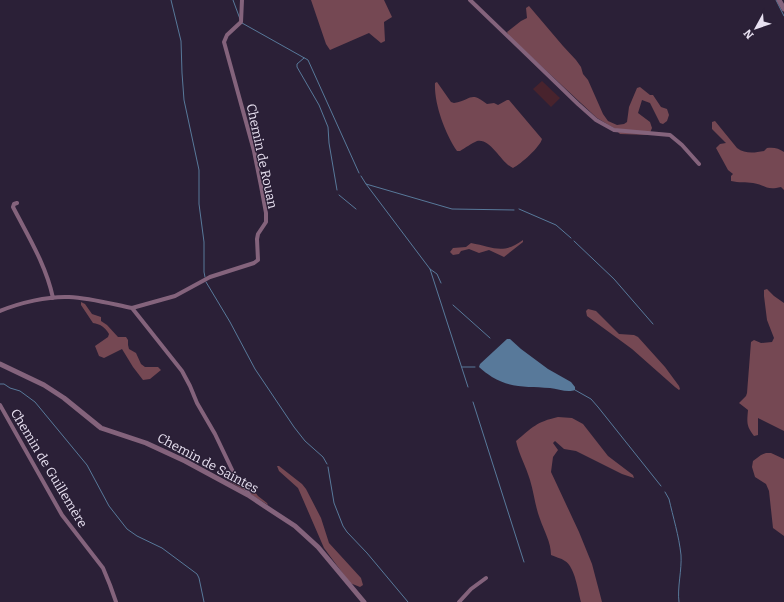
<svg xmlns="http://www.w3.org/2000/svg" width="784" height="602" font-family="Bitter,serif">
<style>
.green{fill:#48232d}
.forest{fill:#754853}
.water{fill:#58799a}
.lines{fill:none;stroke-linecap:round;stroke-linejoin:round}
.stream{stroke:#58799a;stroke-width:1}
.minor{stroke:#84637c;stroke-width:4}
.tertiary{stroke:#84637c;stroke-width:5}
.labels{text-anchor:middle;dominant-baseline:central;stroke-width:3;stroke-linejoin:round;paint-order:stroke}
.street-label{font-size:13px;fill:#e8e1f1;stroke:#2b2037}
</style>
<rect width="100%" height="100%" fill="#2b2037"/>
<!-- green -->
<path class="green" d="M542 81 560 98 551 107 533 89Z"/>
<!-- forest -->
<path class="forest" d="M311 0H384L392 17 384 22 385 41 381 43 369 33 330 50 326 44Z
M529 6 563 46 576 60 581 67 583 74 588 80 603 114 608 121 617 125 624 124 627 122 629 107 637 88 640 87 650 95H653L661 107 667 109 669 115 667 121 663 124 660 123 650 103 642 100 638 113 650 122 652 128 649 135 620 134 614 128 597 118 509 36 507 32 521 21 527 18 526 8Z
M437 82 451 102 454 103C473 99 470 91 487 104L494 103 498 105 507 100H509L542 139C540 147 521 164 513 168 501 163 491 138 477 141 472 143 465 148 460 151H457C445 133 434 104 435 83Z
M715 121 737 148C745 154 754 153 764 151L767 148C773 147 779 148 784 152V190L781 187C766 191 766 185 753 183 746 182 739 183 731 181V176L733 174 728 170 716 148 720 144 726 143 712 129V122Z
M523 240V242L504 257 489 250 479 253 469 249 461 251 459 254 453 255 450 252 453 248 466 247 471 243C493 247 503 255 523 240Z
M767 289 774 296 784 303V431L758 418V435L754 436C746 426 747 422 748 410L739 403 746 396 747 393 751 342 754 340 761 343 772 342 774 338 767 320 764 296V290Z
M81 302 85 304 92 314 101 317V321L107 325 118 337H126L128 340V345L129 349 136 353 141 364 145 367H158L161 370 150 379 143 380 133 367 122 349 104 358 99 356 95 346 108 337 109 334C105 327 100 324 93 323L81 305Z
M588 309 596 311 619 334 634 335 638 337 665 367 679 386 680 389 679 390 675 387 632 349 587 316 586 311Z
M558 417 572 418 583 424 608 456 633 475 634 478 622 474 576 451 564 449 555 441 553 443 558 450 553 457 551 472 579 532 592 564 602 602H581C578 591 575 567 565 561 561 558 555 557 551 555 551 542 544 531 540 519 535 506 534 493 530 480 526 466 519 455 516 441 533 427 536 422 558 417Z
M766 453H771L784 459V536L773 528 769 491 766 484 755 477 752 467 753 461 761 455Z
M277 466H279L302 484 306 489 321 518 329 543 361 578 363 585 360 587 350 583 324 548 298 488 279 471Z
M237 474 251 487 258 496 267 503 268 505 229 481 230 475Z"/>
<!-- water -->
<path class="water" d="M507 339H510L521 349 548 369 571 382 575 387V390C568 393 558 389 550 388 529 386 512 389 492 377 488 374 483 371 479 367L480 364Z"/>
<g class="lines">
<!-- stream -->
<path class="stream" d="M171 0 181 41 182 73 184 100 199 170V204L204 242V272L205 277
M233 0 240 19
M776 0 784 16
M242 23 308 60 359 173
M304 58 297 64V67L319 105 328 127 329 143 337 190
M361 176 366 184 452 209 514 210
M366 184 430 269 468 387
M339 195 356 209
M519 209 556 225 571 238
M574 241 614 279 653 324
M430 269 437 274 441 283
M206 282 230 322 255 369 294 427 305 441 323 457 327 464
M453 305 490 338
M462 367H475
M0 384H4L10 388 20 391 35 402 87 465 109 506 127 529 137 536 162 548 197 574 199 578 204 602
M575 390 591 399 598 407 661 486
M473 402 524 562
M328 467 334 503 343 526 347 532 367 553 408 602
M665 492 669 499C673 517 679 536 681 555 682 570 677 588 679 602"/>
<!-- minor -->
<path class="minor" d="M470 0 578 104 596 120 614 130 670 135 682 145 699 164
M17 203 14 204 13 207C28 236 46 265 53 298
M132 308 175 296 210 277 254 263 258 260 257 239 258 234 266 222V213L261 186 254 151 224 42 227 35 241 22 242 0
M0 311C19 303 48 296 69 297 90 298 112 304 132 308L182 371 190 386 197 403 215 434 235 476 249 492 248 495
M0 405 62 515 103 568 110 585 116 602
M459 602 471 589 486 578"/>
<!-- tertiary -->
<path class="tertiary" d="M779 0 784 9
M0 364 44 385 64 398 101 428 146 443 185 461 248 495 272 511 295 526 318 547 364 602"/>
</g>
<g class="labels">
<!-- street labels -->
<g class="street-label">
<text transform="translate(262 156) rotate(78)">Chemin de Rouan</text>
<text transform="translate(208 463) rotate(28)">Chemin de Saintes</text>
<text transform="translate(49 468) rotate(59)">Chemin de Guillemère</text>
</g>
</g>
<!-- north arrow -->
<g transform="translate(756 28) rotate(230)" stroke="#2b2037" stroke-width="3" paint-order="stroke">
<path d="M0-3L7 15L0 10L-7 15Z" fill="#e8e1f1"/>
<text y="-6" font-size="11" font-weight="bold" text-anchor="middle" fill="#e8e1f1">N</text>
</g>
</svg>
